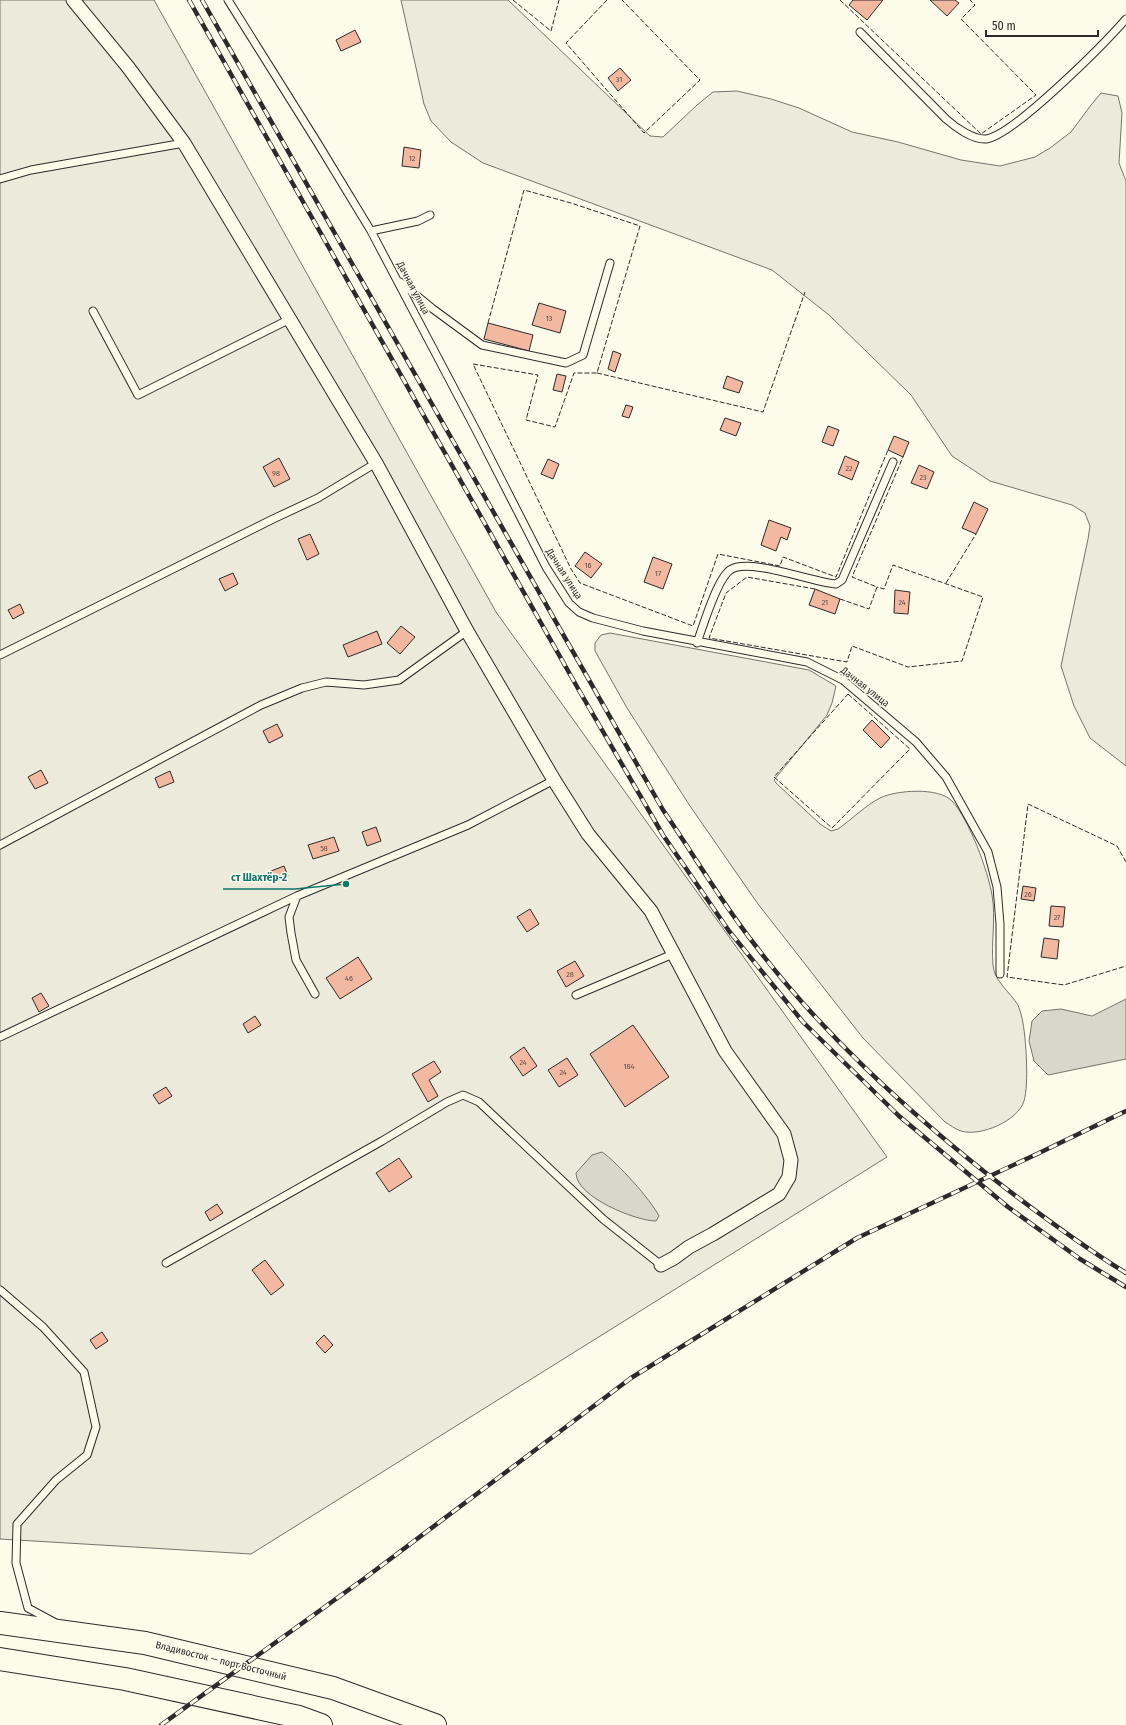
<svg xmlns="http://www.w3.org/2000/svg" width="1126" height="1725" font-family="'Fira Sans Condensed',sans-serif">
<style>
.green{fill:#ecebdb;stroke:#74746e}
.water{fill:#d8d7c9;stroke:#74746e}
.building{fill:#f2b8a0;stroke:#2b2b2b}
.lines{fill:none;stroke-linecap:round;stroke-linejoin:round}
.lane-casing{stroke:#2b2b2b;stroke-width:9}
.street-casing{stroke:#2b2b2b;stroke-width:15}
.highway-casing{stroke:#2b2b2b;stroke-width:24}
.lane{stroke:#fdfbea;stroke-width:7}
.street{stroke:#fdfbea;stroke-width:13}
.highway{stroke:#fdfbea;stroke-width:22}
.rail-casing{stroke:#2b2b2b;stroke-width:4.5}
.rail{stroke:#fdfbea;stroke-width:3;stroke-dasharray:9;stroke-linecap:butt}
.fence{stroke:#2b2b2b;stroke-width:1;stroke-dasharray:5 2;stroke-linecap:butt}
.labels{text-anchor:middle;dominant-baseline:central;stroke-width:3;stroke-linejoin:round;paint-order:stroke}
.number-label{font-size:8px;fill:#5d4e48}
.street-label{font-size:10px;fill:#2b2b2b;stroke:#fdfbea}
.leader{fill:none;stroke:#0f766e;stroke-width:1.5}
.callout-dot{fill:#0f766e;stroke:#fdfbea;stroke-width:1.5}
.callout-label{font-size:11px;text-anchor:middle;font-weight:bold;fill:#0f766e;stroke:#fdfbea;stroke-width:3;stroke-linejoin:round;paint-order:stroke}
</style>
<rect width="100%" height="100%" fill="#fdfbea"/>
<!-- green -->
<path class="green" d="M0 0H154L496 612 887 1157 251 1554 0 1539Z
M401 0H508L650 136 663 137 697 105 713 92 737 91 771 99 799 108 852 132 898 142 961 160 1000 166 1035 157 1050 148 1071 132 1091 105 1101 93 1118 96 1122 113 1119 163 1126 181V766L1090 738 1074 706 1061 666 1088 539 1090 526 1085 513 1072 505 990 481 952 456 911 395 829 315 772 270 483 163 451 142 431 121 424 104Z
M610 633 809 670 836 686 832 703 827 715 774 780 776 783 820 824 831 831 838 829C851 820 866 805 880 798 896 790 939 787 952 801 969 819 988 871 992 895 996 918 991 942 993 965 994 981 1010 992 1018 1005 1020 1010 1022 1017 1023 1023 1026 1040 1029 1084 1024 1101 1018 1121 980 1137 961 1131 955 1129 950 1125 945 1122L863 1038 758 904 690 806 627 708 595 651V643L601 635Z"/>
<!-- water -->
<path class="water" d="M1126 999V1059L1048 1075 1034 1061 1029 1041 1032 1021 1042 1011 1061 1009 1092 1016Z
M602 1152C617 1162 651 1200 659 1216L656 1221C636 1221 576 1197 576 1173L592 1155Z"/>
<!-- building -->
<path class="building" d="M853 0H883L867 20 849 5Z
M930 0H955L959 3 947 16Z
M355 30 361 42 341 51 336 40Z
M620 68 631 80 618 91 608 78Z
M404 147 421 150 419 168 402 166Z
M539 303 566 311 560 333 532 325Z
M488 323 533 335 529 351 484 339Z
M613 351 621 354 615 372 608 369Z
M557 374 566 376 562 392 553 390Z
M727 376 743 382 739 393 723 388Z
M626 405 633 407 629 418 622 416Z
M725 418 741 423 736 436 720 430Z
M828 426 839 430 833 446 822 442Z
M894 436 909 442 903 457 888 450Z
M845 456 859 462 852 480 838 474Z
M279 458 290 479 274 487 263 467Z
M548 459 559 464 553 479 541 474Z
M919 465 934 472 927 489 911 483Z
M974 502 988 509 976 534 962 528Z
M769 520 791 528 787 540 781 537 776 551 761 545Z
M310 534 319 554 307 560 298 539Z
M585 552 602 564 591 578 575 566Z
M653 557 672 564 663 589 644 582Z
M233 573 238 584 225 591 219 579Z
M815 589 840 599 835 614 809 605Z
M895 590 910 592 908 614 894 613Z
M20 604 24 613 13 619 8 610Z
M401 626 415 637 400 654 387 643Z
M377 631 382 644 348 657 343 645Z
M872 720 890 738 881 748 863 730Z
M277 724 283 736 269 743 263 731Z
M41 770 48 783 35 789 28 777Z
M170 771 174 782 159 788 155 778Z
M376 827 381 841 367 846 362 832Z
M334 837 339 851 313 859 308 845Z
M284 866 288 876 274 881 271 871Z
M1023 886 1036 888 1034 901 1021 899Z
M1051 906 1065 907 1063 927 1049 926Z
M530 909 539 924 527 932 517 917Z
M1044 938 1059 940 1057 959 1041 957Z
M358 957 372 979 340 999 326 978Z
M575 961 584 976 566 987 557 971Z
M41 993 49 1006 39 1012 32 998Z
M255 1016 261 1025 248 1033 243 1024Z
M633 1025 669 1077 625 1107 590 1054Z
M524 1047 537 1066 523 1076 510 1057Z
M567 1058 578 1075 559 1087 548 1070Z
M434 1061 441 1072 429 1080 438 1096 428 1102 412 1074Z
M166 1087 172 1096 159 1104 153 1095Z
M399 1158 412 1177 389 1192 376 1173Z
M217 1204 223 1213 210 1221 205 1212Z
M265 1260 284 1285 271 1295 252 1270Z
M102 1332 108 1341 96 1349 90 1340Z
M324 1335 333 1345 325 1353 316 1343Z"/>
<g class="lines">
<defs>
<path id="lane" d="M228 0 317 142 371 231 476 430 546 567 569 603 579 612 593 618 643 631 807 662 843 680 916 742 946 777 988 852 997 887 1000 924V974
M860 32 946 119C955 127 973 140 986 139 1013 136 1105 43 1126 19
M0 179 31 170 184 143
M371 231 418 221 430 215
M400 282 433 309 482 345 566 363 583 355 610 263
M93 311 138 395 290 319
M697 643C703 626 717 579 730 570 748 557 812 582 836 584L842 580 893 462
M0 655 273 519 318 498 376 463
M0 845 261 705 302 688 326 682 364 685 399 680 467 631
M315 994 296 960 291 933 289 917 297 896 468 825 554 780
M576 995 673 954
M0 1037 297 896
M166 1263 382 1141 447 1102 463 1095 479 1102 603 1219 661 1265
M0 1290 43 1327 84 1372 96 1427 87 1455 56 1480 17 1524 16 1563 28 1608 54 1622"/>
<path id="street" d="M73 0 128 67 184 143 376 463 467 631 554 780 588 834 651 911 725 1051 784 1134 791 1160 789 1177 779 1194 713 1234 689 1247 674 1258 661 1265"/>
<path id="highway" d="M0 1623 145 1643 333 1688 435 1725
M0 1659 125 1679 299 1717 321 1725"/>
</defs>
<!-- lane casing -->
<use href="#lane" class="lane-casing"/>
<!-- street casing -->
<use href="#street" class="street-casing"/>
<!-- highway casing -->
<use href="#highway" class="highway-casing"/>
<!-- lane -->
<use href="#lane" class="lane"/>
<!-- street -->
<use href="#street" class="street"/>
<!-- highway -->
<use href="#highway" class="highway"/>
<defs>
<path id="rail" d="M189 0 580 692 663 835 729 931 803 1022 899 1116 1008 1207 1080 1259 1126 1287
M202 0 663 810C694 855 721 902 755 945 822 1033 904 1108 991 1177 1035 1211 1079 1244 1126 1273
M161 1725 365 1578 631 1378 857 1238 1037 1154 1126 1111"/>
</defs>
<!-- rail casing -->
<use href="#rail" class="rail-casing"/>
<!-- rail -->
<use href="#rail" class="rail"/>
<!-- fence -->
<path class="fence" d="M513 0 551 31 559 0
M607 0 566 43 644 133 700 80 622 0
M840 0 981 134 1036 95 961 19 975 5 970 0
M488 323 524 190 571 203 640 226 597 373H574L555 427 526 420 538 375 473 364 571 569 580 583 693 626 718 554 780 566 783 557 836 577 888 450
M597 373 763 412 805 292
M946 583 976 534
M815 589 747 577 726 593 709 638 847 662 852 646 908 667 962 661 983 597 893 565 884 589 877 587
M840 599 869 609 877 587 852 577 903 457
M848 694 910 749 832 828 774 777Z
M1126 862 1117 846 1028 804 1007 977 1064 985 1126 966"/>
</g>
<g class="labels">
<!-- number labels -->
<g class="number-label">
<text x="619" y="79">31</text>
<text x="412" y="158">12</text>
<text x="549" y="318">13</text>
<text x="849" y="468">22</text>
<text x="276" y="473">98</text>
<text x="923" y="477">23</text>
<text x="588" y="565">16</text>
<text x="658" y="573">17</text>
<text x="825" y="602">21</text>
<text x="902" y="602">24</text>
<text x="324" y="848">58</text>
<text x="1028" y="894">26</text>
<text x="1057" y="917">27</text>
<text x="570" y="974">28</text>
<text x="349" y="978">46</text>
<text x="523" y="1062">24</text>
<text x="629" y="1066">184</text>
<text x="563" y="1072">24</text>
</g>
<!-- street labels -->
<g class="street-label">
<text transform="translate(413 288) rotate(62)">Дачная улица</text>
<text transform="translate(564 574) rotate(57)">Дачная улица</text>
<text transform="translate(865 687) rotate(38)">Дачная улица</text>
<text transform="translate(221 1661) rotate(14)">Владивосток — порт Восточный</text>
</g>
</g>
<!-- callouts -->
<path class="leader" d="M346 884L295 889H223"/>
<circle class="callout-dot" cx="346" cy="884" r="4"/>
<g class="callout-label">
<text x="259" y="881">ст Шахтёр-2</text>
</g>
<!-- scale -->
<path d="M986 30v6h112v-6" fill="none" stroke="#2b2b2b" stroke-width="2"/>
<text x="992" y="30" font-size="12" fill="#2b2b2b" stroke="#fdfbea" stroke-width="3" paint-order="stroke">50 m</text>
</svg>
